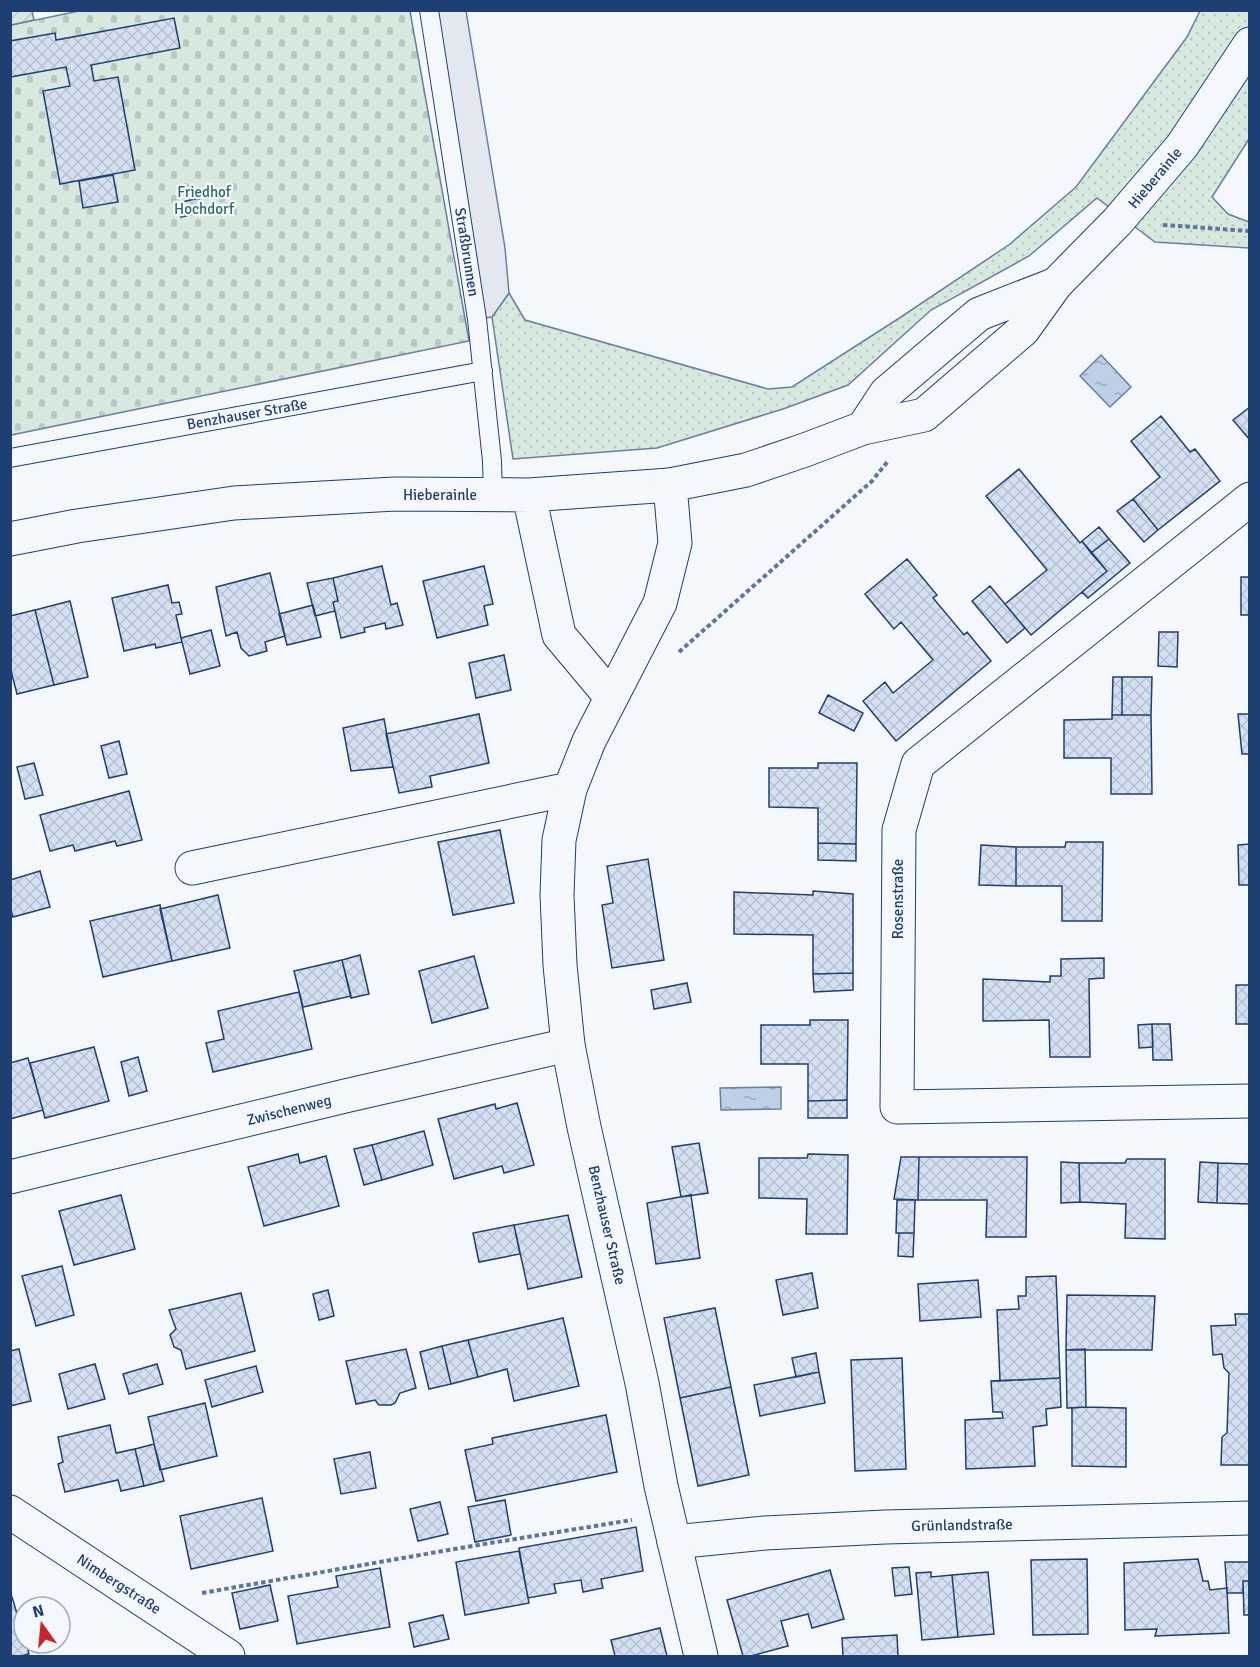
<svg xmlns="http://www.w3.org/2000/svg" width="1260" height="1667" font-family="Signika,sans-serif">
<style>
.grass{fill:url(#grass-dots);stroke:#687fa3;stroke-width:1.5}
.cemetery{fill:url(#cemetery-stones);stroke:#687fa3;stroke-width:1.5}
.garden{fill:url(#garden-furrows);stroke:#687fa3;stroke-width:1.5}
.parking{fill:#e3e8f0;stroke:#687fa3;stroke-width:1.5}
.water{fill:url(#water-ripples);stroke:#687fa3;stroke-width:1.5}
.building{fill:url(#building-cross-hatch);stroke:#1d3f73;stroke-width:1.5}
.lines{fill:none;stroke-linecap:round;stroke-linejoin:round}
.lane-casing{stroke:#1d3f73;stroke-width:20}
.street-casing{stroke:#1d3f73;stroke-width:35}
.secondary-casing{stroke:#1d3f73;stroke-width:35}
.path{stroke:#5e769c;stroke-width:4;stroke-dasharray:4.5 3;stroke-linecap:butt}
.lane{stroke:#f4f7fb;stroke-width:18}
.street{stroke:#f4f7fb;stroke-width:33}
.secondary{stroke:#f4f7fb;stroke-width:33}
.labels{text-anchor:middle;dominant-baseline:central;stroke-width:4.5;stroke-linejoin:round;paint-order:stroke}
.street-label{font-size:15px;fill:#1d3f73;stroke:#f4f7fb}
.park-label{font-size:15px;fill:#2c6c60;stroke:#f4f7fb}
</style>
<defs>
<pattern id="grass-dots" width="8" height="8" patternUnits="userSpaceOnUse" patternTransform="scale(1.5)"><rect width="8" height="8" fill="#d7e8df"/><path d="M2 2h.1M6 6h.1" fill="none" stroke="#b8c8c3" stroke-width="1.8" stroke-linecap="round"/></pattern>
<pattern id="cemetery-stones" width="16" height="16" patternUnits="userSpaceOnUse" patternTransform="scale(1.5)"><rect width="16" height="16" fill="#d7e8df"/><path d="M2 7V4a2 2 0 0 1 4 0v3zM10 15v-3a2 2 0 0 1 4 0v3z" fill="#b8c8c3"/></pattern>
<pattern id="garden-furrows" width="10" height="10" patternUnits="userSpaceOnUse" patternTransform="scale(1.5)"><rect width="10" height="10" fill="#d7e8df"/><path d="M-1 1l2-2M0 10L10 0M9 11l2-2" fill="none" stroke="#b8c8c3"/></pattern>
<pattern id="water-ripples" width="26" height="14" patternUnits="userSpaceOnUse" patternTransform="scale(1.5)"><rect width="26" height="14" fill="#bed0e5"/><path d="M2 4q2-2 4 0t4 0M15 11q2-2 4 0t4 0" fill="none" stroke="#9aaabe"/></pattern>
<pattern id="building-cross-hatch" width="8" height="8" patternUnits="userSpaceOnUse" patternTransform="scale(1.5)"><rect width="8" height="8" fill="#d5e0f0"/><path d="M0 0l8 8M0 8l8-8" fill="none" stroke="#b6c1d1"/></pattern>
</defs>
<rect width="100%" height="100%" fill="#f4f7fb"/>
<!-- grass -->
<path class="grass" d="M1200 11H1249V139L1212 197 1228 214 1249 222V248L1155 242 1097 198 1029 256 931 310 848 385 783 409 657 448 513 459 492 317 509 293 525 320 768 389 792 387 901 317 1010 244 1076 187 1187 37Z"/>
<!-- cemetery -->
<path class="cemetery" d="M84 10 410 11 469 341 11 435V25Z"/>
<!-- garden -->
<path class="garden" d="M11 10 32 11 34 20 11 25Z"/>
<!-- parking -->
<path class="parking" d="M429 11H466L505 248 509 293 492 317 477 319Z"/>
<!-- water -->
<path class="water" d="M1101 355 1131 387 1110 407 1080 376Z
M781 1087V1109L721 1110 720 1088Z"/>
<!-- building -->
<path class="building" d="M174 18 180 48 91 65 94 81 118 77 135 170 60 184 43 91 70 86 66 67 10 77V41L55 33 56 40Z
M113 175 118 202 83 208 79 181Z
M199 198 202 212 181 217 178 203Z
M1250 407V440L1233 420Z
M1161 416 1190 452 1195 449 1220 481 1158 530 1133 499 1160 477 1131 441Z
M1019 469 1080 543 1082 541 1107 571 1031 635 1005 604 1047 570 986 496Z
M1133 499 1158 530 1144 542 1117 511Z
M1099 527 1109 539 1091 553 1082 541Z
M1109 539 1130 563 1088 598 1082 592 1107 571 1091 553Z
M907 559 937 595 933 598 964 635 967 632 991 661 896 741 863 701 885 682 893 693 933 660 901 622 894 629 865 594Z
M382 566 391 605 397 603 403 625 386 629 385 623 364 628 365 632 341 638 333 602 338 601 333 578Z
M484 566 493 604 484 606 488 625 437 638 423 581Z
M270 573 285 636 265 642 267 651 249 656 241 648 237 632 226 636 216 587Z
M1241 577H1250V615H1241Z
M333 578 338 601 333 602 335 611 315 616 307 583Z
M168 585 172 603 179 602 182 614 176 615 182 642 156 648 155 644 124 651 112 598Z
M990 586 1025 628 1007 643 972 601Z
M70 601 88 677 54 685 35 610Z
M313 605 321 637 287 645 279 614Z
M35 610 54 685 17 694 10 667V616Z
M211 630 220 666 190 674 181 638Z
M1159 632H1178L1177 667 1158 666Z
M504 655 511 690 476 698 469 663Z
M1113 677H1122V715H1112Z
M1122 677H1152L1151 715H1122Z
M828 695 863 713 854 731 819 713Z
M479 714 489 763 430 776 432 787 399 793 386 734Z
M1238 714H1250V754H1242Z
M1112 715H1151L1152 794H1111V758H1064V720L1112 719Z
M384 719 393 767 351 771 343 728Z
M119 741 127 774 109 778 101 746Z
M34 763 43 795 25 799 17 767Z
M818 763H857L856 844 818 843V808L769 807V768H818Z
M129 791 142 840 117 846 115 841 75 851 73 845 50 851 40 815Z
M500 830 514 903 453 915 438 842Z
M1066 842H1103L1102 921H1062V886H1016V847H1065Z
M818 843 856 844V861L818 860Z
M1250 844V885H1239L1238 845Z
M981 845 1016 847V886L979 885Z
M648 859 664 960 612 968 602 905 613 903 607 866Z
M40 871 50 907 13 917 10 908V880Z
M813 891 853 894V973L813 974V935L734 934V892L813 895Z
M218 895 230 948 172 961 160 909Z
M160 905 172 961 103 977 90 921Z
M360 955 369 994 351 998 342 960Z
M474 956 488 1008 432 1023 419 971Z
M1104 958V978L1089 979 1090 1057H1050L1049 1020 983 1021V979L1050 982V976H1061V959Z
M342 960 351 996 303 1007 294 971Z
M853 973V990L814 992 813 974Z
M687 983 691 1002 654 1009 651 990Z
M1236 985H1250V1024H1236Z
M299 992 312 1049 213 1072 206 1043 224 1039 218 1011Z
M810 1020H848L847 1100 808 1101V1064H761V1025H810Z
M1152 1024 1153 1047 1139 1048 1138 1025Z
M1152 1024H1170L1172 1060H1153Z
M94 1047 109 1101 45 1118 30 1063Z
M138 1057 147 1091 129 1096 121 1062Z
M28 1058 43 1110 10 1119V1063Z
M847 1100V1118H808V1101Z
M517 1103 534 1165 504 1173 502 1166 454 1179 438 1119 495 1104 496 1109Z
M424 1131 433 1165 382 1180 372 1145Z
M699 1143 708 1193 681 1197 672 1147Z
M372 1145 382 1180 364 1185 354 1149Z
M298 1154 300 1163 326 1156 339 1206 264 1226 248 1167Z
M808 1154 848 1155 847 1234H806L807 1199 759 1198V1158H807Z
M901 1157H919L918 1200 894 1199Z
M919 1157H1027L1026 1237H986L987 1200H918Z
M1127 1159H1165V1239L1125 1238 1126 1204 1080 1202 1079 1163H1125Z
M1061 1162 1079 1163 1080 1202 1061 1203Z
M1200 1162 1218 1163 1217 1203 1198 1202Z
M1218 1163 1250 1164V1204L1217 1203Z
M121 1195 135 1249 74 1265 59 1211Z
M691 1195 700 1258 656 1264 647 1203Z
M897 1200H915L914 1233H896Z
M568 1215 582 1277 528 1289 514 1225Z
M514 1225 520 1254 479 1262 473 1233Z
M899 1233H914L913 1257 898 1256Z
M62 1266 74 1315 36 1326 22 1276Z
M812 1273 818 1308 783 1315 776 1280Z
M1056 1276 1060 1378 1000 1381 997 1310 1019 1309 1018 1296H1026V1277Z
M978 1280 981 1317 920 1321 918 1284Z
M328 1290 334 1316 319 1320 313 1294Z
M241 1293 255 1351 186 1369 181 1350 174 1347 170 1335 176 1329 169 1310Z
M1067 1295 1155 1296 1152 1350H1066Z
M715 1308 731 1387 680 1398 664 1318Z
M1235 1314H1250V1465H1221L1222 1437 1227 1433 1229 1373 1224 1368 1222 1354 1213 1355 1211 1326 1236 1325Z
M563 1318 579 1386 514 1401 507 1369 478 1377 468 1340Z
M468 1340 478 1377 451 1384 442 1346Z
M442 1346 451 1384 429 1389 420 1352Z
M19 1349 31 1401 10 1406V1351Z
M406 1349 416 1388 400 1393 395 1403 391 1405H379L375 1400 356 1404 346 1361Z
M1085 1349 1086 1407 1067 1408 1066 1350Z
M816 1353 819 1372 796 1377 792 1358Z
M902 1358 906 1469 855 1471 851 1360Z
M95 1364 105 1399 68 1409 59 1374Z
M157 1364 163 1384 129 1394 123 1374Z
M256 1366 263 1392 212 1407 205 1380Z
M819 1372 825 1403 760 1416 754 1385Z
M1060 1378 1061 1407 1046 1409 1047 1425 1033 1427 1035 1466 966 1469 965 1420 1003 1418 1002 1412H993L991 1381Z
M731 1387 749 1475 698 1486 680 1398Z
M205 1403 217 1456 160 1470 148 1417Z
M1086 1407 1126 1408V1467L1072 1466V1408Z
M606 1415 617 1472 476 1501 465 1450 493 1444 492 1438Z
M110 1425 116 1453 135 1449 144 1486 121 1491 118 1480 65 1492 58 1464 63 1462 58 1437Z
M154 1444 164 1481 144 1486 135 1449Z
M370 1452 376 1488 341 1494 334 1459Z
M262 1498 273 1551 191 1569 180 1516Z
M505 1500 511 1535 475 1542 468 1507Z
M440 1502 448 1534 418 1541 410 1509Z
M636 1527 643 1571 601 1579 603 1588 583 1592 581 1580 554 1584 556 1593 528 1598 519 1548Z
M519 1551 529 1603 465 1615 456 1562Z
M1087 1559 1088 1634 1033 1635 1031 1560Z
M1198 1559 1203 1581H1208L1210 1590 1227 1588 1229 1633 1155 1636 1157 1629 1125 1630 1124 1563Z
M1225 1562H1250V1581H1243V1593H1227Z
M909 1567 912 1594 895 1596 892 1568Z
M380 1568 390 1627 297 1644 288 1596 338 1587 336 1576Z
M830 1570 844 1619 812 1628 808 1614 781 1621 788 1646 751 1656H743L727 1600Z
M931 1572V1577L952 1575 958 1637 922 1640 916 1573Z
M988 1572 994 1634 958 1637 952 1575Z
M1243 1581H1250V1615H1244Z
M270 1585 278 1621 240 1629 232 1593Z
M10 1597H12L24 1637V1643H26L29 1654 21 1656H10Z
M443 1615 449 1639 414 1647 409 1623Z
M660 1628 667 1656H615L611 1640Z
M897 1635 898 1656H843L842 1638Z"/>
<g class="lines">
<defs>
<path id="lane" d="M429 10 477 319 492 461 493 495
M10 458 483 371"/>
<path id="street" d="M529 495 559 635 611 697
M1250 499 918 764 899 830 897 1107 1250 1101
M10 539 77 526 234 503 395 494 529 495 670 485
M192 868 570 789
M10 1177 345 1096 568 1045
M10 1512 228 1656
M674 1542 765 1533 885 1527 1250 1518"/>
<path id="secondary" d="M863 428 886 393 979 314 1056 284
M701 1656 661 1486 642 1383 584 1127 568 1045 560 965 557 895 559 840 570 789 589 741 660 603 675 543 670 485 746 470 805 450 863 428 924 415 1023 330 1056 284 1117 222 1182 146 1250 44"/>
</defs>
<!-- lane casing -->
<use href="#lane" class="lane-casing"/>
<!-- street casing -->
<use href="#street" class="street-casing"/>
<!-- secondary casing -->
<use href="#secondary" class="secondary-casing"/>
<!-- path -->
<path class="path" d="M1163 225 1250 231
M679 652 872 481 888 461
M202 1593 466 1547 632 1520"/>
<!-- lane -->
<use href="#lane" class="lane"/>
<!-- street -->
<use href="#street" class="street"/>
<!-- secondary -->
<use href="#secondary" class="secondary"/>
</g>
<g class="labels">
<!-- street labels -->
<g class="street-label">
<text transform="translate(1155 178) rotate(-50)">Hieberainle</text>
<text transform="translate(467 252) rotate(81)">Straßbrunnen</text>
<text transform="translate(247 414) rotate(-10)">Benzhauser Straße</text>
<text x="440" y="495">Hieberainle</text>
<text transform="translate(898 899) rotate(-90)">Rosenstraße</text>
<text transform="translate(289 1110) rotate(-14)">Zwischenweg</text>
<text transform="translate(607 1225) rotate(77)">Benzhauser Straße</text>
<text transform="translate(962 1525) rotate(-1)">Grünlandstraße</text>
<text transform="translate(119 1584) rotate(33)">Nimbergstraße</text>
</g>
<!-- park labels -->
<g class="park-label">
<text x="204" y="192">Friedhof<tspan x="204" dy="17">Hochdorf</tspan></text>
</g>
</g>
<!-- border -->
<rect width="1260" height="1667" fill="none" stroke="#1d3f73" stroke-width="24"/>
<!-- north arrow -->
<g transform="translate(42 1625) rotate(345)"><circle r="28" fill="#f4f7fb" stroke="#9eadc5" stroke-width="1.5"/>
<path d="M0-4.5L10 22L0 15L-10 22Z" fill="#c62828"/>
<text y="-9" font-size="16" font-weight="bold" text-anchor="middle" fill="#1d3f73">N</text>
</g>
</svg>
